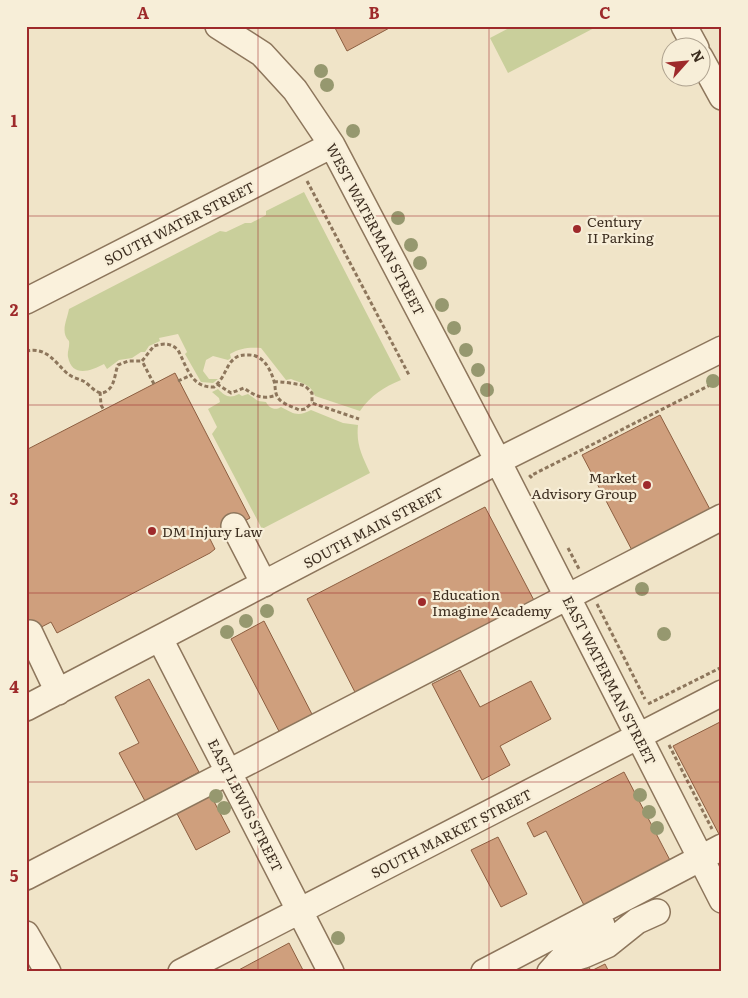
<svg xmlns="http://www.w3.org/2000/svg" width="748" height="998" font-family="Literata,serif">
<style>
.green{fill:#c9cf9b}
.building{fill:#cf9f7d;stroke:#8d5f41}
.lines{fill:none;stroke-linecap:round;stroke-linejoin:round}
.minor-casing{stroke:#8d765c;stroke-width:28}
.path{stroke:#8d765c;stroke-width:3;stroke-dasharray:4 2.5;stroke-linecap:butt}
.minor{stroke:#faf1dc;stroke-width:25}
.tree{fill:#96986f}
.grid{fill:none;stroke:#9e2a2b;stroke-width:1;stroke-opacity:0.55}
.poi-dot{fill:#9e2a2b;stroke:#f7eed8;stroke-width:2}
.labels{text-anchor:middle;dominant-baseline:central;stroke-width:4.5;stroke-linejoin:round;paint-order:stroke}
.poi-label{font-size:14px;fill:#3d2e20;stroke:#f7eed8;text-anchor:start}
.street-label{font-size:14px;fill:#3d2e20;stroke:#f7eed8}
.neatline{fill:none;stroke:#9e2a2b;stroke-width:2}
.grid-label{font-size:16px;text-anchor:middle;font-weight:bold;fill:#9e2a2b}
</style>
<rect width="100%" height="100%" fill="#f0e4c8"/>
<!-- green -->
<path class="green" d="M513 26H598L508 73 490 38Z
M304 192 401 380C384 387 371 395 360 411L315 396C311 384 301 383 291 379L286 380 261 348C249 347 240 348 230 354L231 358 228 360 213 356 206 360 203 371 209 379H218L213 383 201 382 185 354 187 352 178 334 159 338 160 341 149 346 145 352H141L132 358 119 360 107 369 104 364C91 371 72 378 68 357 67 352 70 347 69 341 60 332 67 320 69 309L220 231 226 232 245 223H251L266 215V211Z
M218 389C225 396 229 399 239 394L242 396 248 394 258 401 266 402C269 408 275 411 281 407 294 414 298 417 311 410L343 423 358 425C356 445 362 455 370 473L262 529 212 434 217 427 208 409 220 402 219 398 212 392Z"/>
<!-- building -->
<path class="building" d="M334 26H393L347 51Z
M175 373 250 518 210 539 215 549 210 553 57 633 51 622 26 635V450Z
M660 415 713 515 635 556 582 455Z
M485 507 537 606 358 698 307 599Z
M264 621 315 720 282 737 231 639Z
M460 670 480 707 531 681 551 719 500 746 510 765 482 780 432 684Z
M149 679 199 772 145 801 119 753 139 743 115 697Z
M722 721V840L673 746Z
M624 772 673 866 587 911 546 831 534 837 527 823Z
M208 790 230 832 196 850 174 808Z
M498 837 527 894 501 907 471 850Z
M289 943 304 972H235Z
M585 960 591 971 605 964 609 972H567Z"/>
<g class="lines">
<defs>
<path id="minor" d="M218 26 262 54 295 90 332 145 498 461 722 900
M684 26 696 48
M700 57 722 97
M26 301 332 145
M234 526 264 584
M30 633 58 692
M160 639 331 972
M26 708 498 461 722 349
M26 877 722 517
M26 934 48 972
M558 963 584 955 607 945 637 921 657 912
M181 972 722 693
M484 972 722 847
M550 972 585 933 602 925"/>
</defs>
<!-- minor casing -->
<use href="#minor" class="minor-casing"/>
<!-- path -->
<path class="path" d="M307 181 409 375
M26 351C48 347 54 362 68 374 73 378 80 379 85 382 92 387 99 398 108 390 115 385 115 372 118 365L128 361H142
M178 381 191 375
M274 382C279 381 297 384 302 385 306 386 309 390 312 393V403L359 419
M154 384 142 361 154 346C164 343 171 343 178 350 187 367 191 388 214 387 225 378 226 365 234 359 238 355 243 355 249 355 263 355 270 368 274 381 276 387 274 393 279 399 283 404 293 407 299 410L305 409 312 403
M217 384 231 393 244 388C255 396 262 400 277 395
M100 392 101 405 104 410
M532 478 530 476 722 379
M568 548 579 569
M597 604 645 699
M648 704 722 667
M669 745 712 829"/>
<!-- minor -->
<use href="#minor" class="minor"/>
</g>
<!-- trees -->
<g class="tree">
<circle cx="321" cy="71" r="7"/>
<circle cx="327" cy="85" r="7"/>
<circle cx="353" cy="131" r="7"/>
<circle cx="398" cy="218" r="7"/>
<circle cx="411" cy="245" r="7"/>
<circle cx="420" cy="263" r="7"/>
<circle cx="442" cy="305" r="7"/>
<circle cx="454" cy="328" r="7"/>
<circle cx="466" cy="350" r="7"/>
<circle cx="478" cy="370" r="7"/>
<circle cx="713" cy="381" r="7"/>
<circle cx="487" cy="390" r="7"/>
<circle cx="642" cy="589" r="7"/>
<circle cx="267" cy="611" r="7"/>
<circle cx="246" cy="621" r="7"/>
<circle cx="227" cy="632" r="7"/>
<circle cx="664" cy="634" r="7"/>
<circle cx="640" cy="795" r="7"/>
<circle cx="216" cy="796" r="7"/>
<circle cx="224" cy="808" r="7"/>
<circle cx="649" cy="812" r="7"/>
<circle cx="657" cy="828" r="7"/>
<circle cx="338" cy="938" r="7"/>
</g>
<!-- grid -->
<path class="grid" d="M258 26V972M489 26V972M26 216H722M26 405H722M26 593H722M26 782H722"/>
<!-- markers -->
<g class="poi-dot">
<circle cx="577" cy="229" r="5"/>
<circle cx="647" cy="485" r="5"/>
<circle cx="152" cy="531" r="5"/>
<circle cx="422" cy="602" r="5"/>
</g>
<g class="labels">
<!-- poi labels -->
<g class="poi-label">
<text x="587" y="221">Century<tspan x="587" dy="16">II Parking</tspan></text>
<text x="637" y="477" text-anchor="end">Market<tspan x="637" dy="16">Advisory Group</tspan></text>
<text x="162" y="531">DM Injury Law</text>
<text x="432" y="594">Education<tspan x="432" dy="16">Imagine Academy</tspan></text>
</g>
<!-- street labels -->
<g class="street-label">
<text transform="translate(179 223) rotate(-27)">SOUTH WATER STREET</text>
<text transform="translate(376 229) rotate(62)">WEST WATERMAN STREET</text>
<text transform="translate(373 527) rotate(-28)">SOUTH MAIN STREET</text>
<text transform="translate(610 680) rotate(63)">EAST WATERMAN STREET</text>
<text transform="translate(246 805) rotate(63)">EAST LEWIS STREET</text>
<text transform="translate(451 833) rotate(-27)">SOUTH MARKET STREET</text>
</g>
</g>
<!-- border -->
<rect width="748" height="998" fill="none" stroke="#f7eed8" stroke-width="55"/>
<!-- north arrow -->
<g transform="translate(686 62) rotate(63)"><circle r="24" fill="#f7eed8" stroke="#ada18e"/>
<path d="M0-4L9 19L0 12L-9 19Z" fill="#9e2a2b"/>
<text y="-8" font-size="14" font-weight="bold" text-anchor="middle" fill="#3d2e20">N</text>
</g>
<rect x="28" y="28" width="692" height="942" class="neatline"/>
<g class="grid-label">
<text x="143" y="19">A</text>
<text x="374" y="19">B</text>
<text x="605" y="19">C</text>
<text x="14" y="127">1</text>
<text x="14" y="316">2</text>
<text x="14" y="505">3</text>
<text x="14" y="693">4</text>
<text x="14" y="882">5</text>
</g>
</svg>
